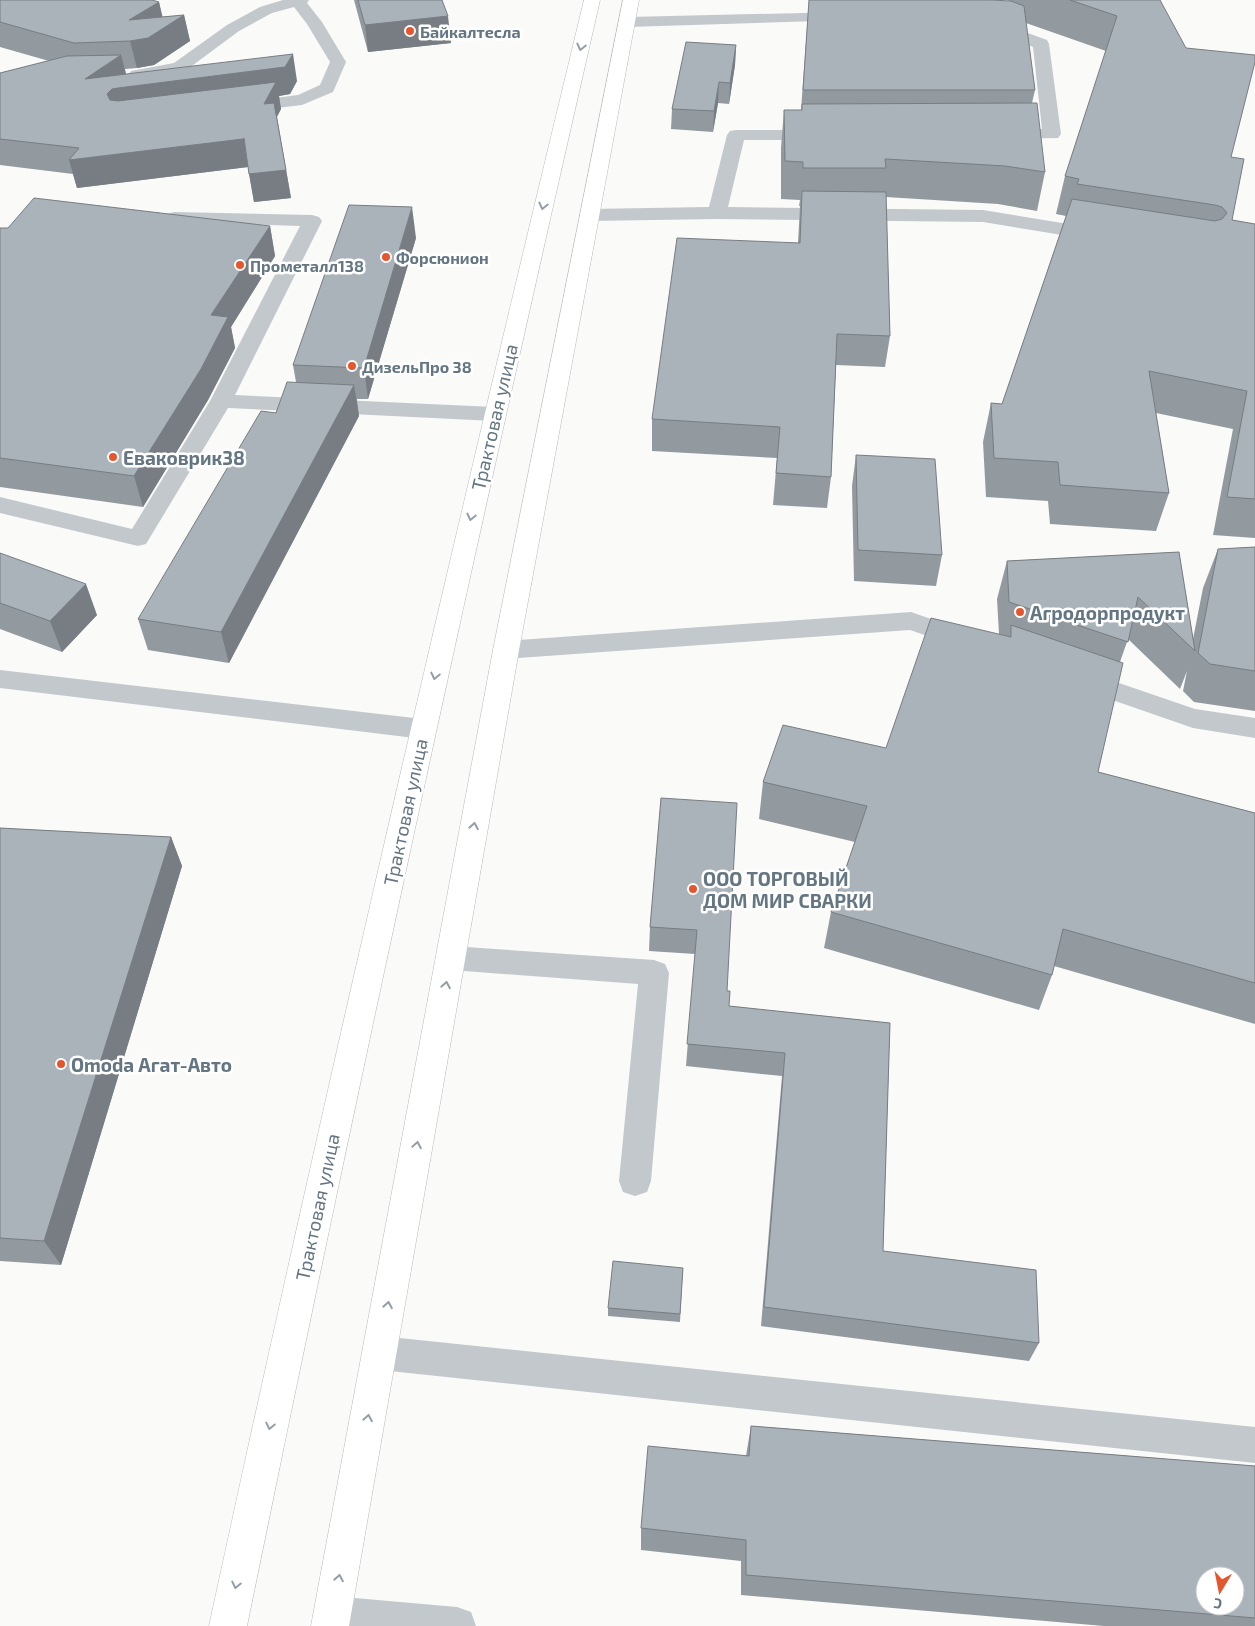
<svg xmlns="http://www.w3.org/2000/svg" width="1255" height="1626" font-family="'Exo 2',sans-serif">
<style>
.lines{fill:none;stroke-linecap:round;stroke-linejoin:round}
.major-casing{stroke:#b5babe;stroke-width:1}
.minor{fill:#c3c8cc;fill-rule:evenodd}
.major{fill:#fff;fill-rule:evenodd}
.wall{fill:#929a9f}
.shaded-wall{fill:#777d82}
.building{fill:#aab3b9;stroke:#777d82;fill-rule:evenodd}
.oneway{stroke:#939fa8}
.poi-dot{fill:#e4572e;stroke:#fff;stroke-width:2}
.labels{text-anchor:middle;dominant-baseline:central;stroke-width:5;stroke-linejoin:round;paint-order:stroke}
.far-poi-label{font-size:16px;font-weight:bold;fill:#657683;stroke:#fff;text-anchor:start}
.street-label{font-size:19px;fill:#657683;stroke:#fff}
.poi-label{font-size:19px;font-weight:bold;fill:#657683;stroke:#fff;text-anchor:start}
</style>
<rect width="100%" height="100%" fill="#fafaf8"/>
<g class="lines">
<defs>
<path id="major" d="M584 0H600C476 541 358 1082 247 1626H209C327 1082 453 541 584 0Z
M623 0H639L519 650 349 1626H311L493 650Z"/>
</defs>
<!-- major casing -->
<use href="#major" class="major-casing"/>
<!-- minor -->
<path class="minor" d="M283 0H309L307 3 322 22 346 62 333 92 302 105 244 112 238 111 235 107 238 103 244 102 298 95 320 85 330 62 307 24 294 7 272 13 239 31 185 71 137 80 131 79 128 75 131 71 174 63 227 25 260 7Z
M844 12 850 14 852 17 850 20 628 27 622 25 620 22 622 19 628 17Z
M995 21 1047 40 1049 44 1061 134 1058 138 1003 139 997 138 994 134 997 130 1003 129H1042L1033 47 989 29 987 26 989 23Z
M736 130H820L826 131 829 135 826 139 820 140H744L728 207 983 210 1099 229 1106 231 1109 235 1106 239 1099 241 983 222 717 219 590 221 583 219 580 215 583 211 590 209 709 207 727 135 730 131Z
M174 212 312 215 319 217 322 221 235 395 494 407 502 409 505 414 502 419 494 421 228 408 146 544 138 546 0 513V497L132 529 210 401 300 226 167 222 164 218 167 214Z
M911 612 971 633 975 639 971 645 962 648 910 630 506 659 497 656 493 650 497 644 506 641Z
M0 670 423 719 432 722 436 729 432 736 423 739 0 688Z
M1081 670 1195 709 1255 718V738L1193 728 1072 686 1068 679 1072 672Z
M451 946 654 960 665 964 669 973 651 1181 647 1192 635 1196 623 1192 619 1181 638 984 451 970 441 967 436 958 441 949Z
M380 1336 1255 1427V1463L380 1370 368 1365 362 1353 368 1341Z
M332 1596 457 1607 471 1612 476 1626H317L313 1615 318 1601Z"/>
<!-- major -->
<use href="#major" class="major"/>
</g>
<!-- wall -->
<path class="wall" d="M0 0 159 2 162 17 184 15 190 41 154 65 137 68 125 69 126 74 297 81 290 94 279 96 281 109 277 117 291 198 254 202 248 167 77 188 73 174 0 165V73L49 61 0 47Z
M354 0H442L451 43 368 52Z
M809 0 1009 1 1008 0H1160L1231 157 1232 220 1255 224V538L1213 535 1233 429 1156 413 1169 493 1156 531 1050 524 1048 501 986 497 983 442 991 403 1002 404 1066 216 1056 214 1065 176 1106 51 1026 23 1035 90 1032 103 1045 172 1037 211 998 204 886 197 890 336 885 367 836 365 831 477 827 508 773 505 777 458 652 451V419L798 243 800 206H799L800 200 781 199V148L784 110H801Z
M736 45 735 65 729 104 718 103 713 132 671 129 672 109Z
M270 226 275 256 231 327 235 348 208 400 143 507 0 487V228Z
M416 238 368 399H357L359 416 229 663 148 650 138 619 296 382 293 365Z
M856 455 942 555 936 586 854 581 852 486Z
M1255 547V711L1194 702 1183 691 1187 671 1180 689 1128 639 1120 662 1098 772 1255 813V1024L1054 966 1052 975 1039 1010 824 948 831 912 855 842 759 819 763 782 886 748 999 634 997 599 1007 561 1179 552 1193 639 1203 588 1218 549Z
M0 553 97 615 62 652 0 629Z
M661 798 727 991 729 1006 890 1023 883 1251 1039 1343 1029 1361 761 1326 782 1076 686 1066 695 954 649 951 650 927Z
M0 828 171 837 182 866 61 1265 0 1261Z
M683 1268 680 1322 608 1316V1308Z
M751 1426 1255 1466V1626H1104L741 1595V1561L641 1550V1528L746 1456Z"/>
<!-- shaded-wall -->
<path class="shaded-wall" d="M159 2 165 27 184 15 190 41 154 65 137 68 130 41 129 20Z
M448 16 451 43 368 52 365 25Z
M736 45 735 65 729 104 730 83Z
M293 54 297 81 290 94 279 96 281 109 269 131 125 115 85 79 121 55 128 82Z
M719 82 718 103 713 132 714 111Z
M244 138 248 167 77 188 69 160Z
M286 170 291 198 254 202 249 174Z
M412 207 416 238 368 399 364 368Z
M270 226 275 256 231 327 235 348 208 400 143 507 134 476 211 315Z
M354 385 359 416 229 663 221 632Z
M86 584 97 615 62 652 50 621Z
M171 837 182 866 61 1265 44 1241Z"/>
<!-- building -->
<path class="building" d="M0 0H152L159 2 129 20 184 15 148 38 130 41 74 43 0 22Z
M358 0H442L448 16 365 25Z
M809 0H991L1011 1 1024 6 1035 90H803Z
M1070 0H1160L1186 48 1255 55V62L1231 157 1244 159 1232 220 1255 224V499L1227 497 1247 391 1149 371 1169 493 1060 485 1058 462 994 458 991 403 1002 404 1072 199 1215 221 1222 219 1227 213 1222 207 1215 205 1077 184 1079 179 1065 176 1117 16Z
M686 42 736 45 730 83 719 82 714 111 672 109Z
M293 54 285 67 118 88 112 89 107 94 110 100 118 101 276 82 264 104 274 103 286 170 249 174 244 138 243 139 69 160 79 148 0 139V73L67 56 121 55 85 79Z
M1037 103 1045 172 1005 166 885 159 886 168H803V162L785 161 784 110H802V104Z
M802 191 886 192 890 336 837 334 831 477 776 473 780 427 652 419 677 238 800 243Z
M34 198 270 226 211 315 228 317 201 369 134 476 0 458V228H8Z
M349 205 412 207 364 368 293 365Z
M287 382 354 385 221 632 138 619 261 411 276 413Z
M856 455 935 459 942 555 858 550Z
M1255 547V671L1210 664 1198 653 1218 549Z
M1179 552 1195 651 1138 597 1128 642 1009 602 1007 561Z
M0 553 86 584 50 621 0 603Z
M931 618 1011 637V625L1123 663 1098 772 1255 813V983L1063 929 1052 975 831 912 867 806 763 782 783 725 886 748Z
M661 798 737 803 727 991H730L729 1006 890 1023 883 1251 1036 1270 1039 1343 764 1307 785 1053 687 1044 697 930 650 927Z
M0 828 171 837 44 1241 0 1238Z
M613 1261 683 1268 680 1314 608 1308Z
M751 1426 1255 1466V1618L746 1575V1540L641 1528 648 1446 749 1456ZM1205 1576H1235V1606H1205Z"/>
<!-- one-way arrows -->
<defs><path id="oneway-chevron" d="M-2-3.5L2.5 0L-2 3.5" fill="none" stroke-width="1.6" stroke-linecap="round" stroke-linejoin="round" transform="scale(1.25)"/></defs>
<g class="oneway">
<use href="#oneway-chevron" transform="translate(581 47) rotate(103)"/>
<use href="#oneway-chevron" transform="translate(543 206) rotate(103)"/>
<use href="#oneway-chevron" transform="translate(471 517) rotate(103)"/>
<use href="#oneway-chevron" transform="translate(435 676) rotate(103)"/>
<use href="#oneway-chevron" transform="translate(474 826) rotate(-80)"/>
<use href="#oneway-chevron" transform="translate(446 985) rotate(-80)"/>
<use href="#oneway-chevron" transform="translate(417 1145) rotate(-80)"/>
<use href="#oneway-chevron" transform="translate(388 1305) rotate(-80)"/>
<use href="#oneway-chevron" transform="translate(368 1418) rotate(-80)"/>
<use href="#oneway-chevron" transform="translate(270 1426) rotate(102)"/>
<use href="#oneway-chevron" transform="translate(339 1578) rotate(-80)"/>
<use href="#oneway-chevron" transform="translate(236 1585) rotate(102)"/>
</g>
<!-- markers -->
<g class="poi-dot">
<circle cx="410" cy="31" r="5"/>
<circle cx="386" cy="257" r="5"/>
<circle cx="240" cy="265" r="5"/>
<circle cx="352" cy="366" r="5"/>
<circle cx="113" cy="457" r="5"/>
<circle cx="1020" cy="612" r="5"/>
<circle cx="693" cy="889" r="5"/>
<circle cx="61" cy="1064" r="5"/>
</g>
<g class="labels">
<!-- far-poi labels -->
<g class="far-poi-label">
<text x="420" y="31">Байкалтесла</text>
<text x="396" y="257">Форсюнион</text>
<text x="250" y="265">Прометалл138</text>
<text x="362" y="366">ДизельПро 38</text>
</g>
<!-- street labels -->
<g class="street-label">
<text transform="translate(494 417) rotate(-77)">Трактовая улица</text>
<text transform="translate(405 812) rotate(-78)">Трактовая улица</text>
<text transform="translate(317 1207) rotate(-78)">Трактовая улица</text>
</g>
<!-- poi labels -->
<g class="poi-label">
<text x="123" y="457">Еваковрик38</text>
<text x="1030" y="612">Агродорпродукт</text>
<text x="703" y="878">ООО ТОРГОВЫЙ<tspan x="703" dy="22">ДОМ МИР СВАРКИ</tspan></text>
<text x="71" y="1064">Omoda Агат-Авто</text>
</g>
</g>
<!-- north arrow -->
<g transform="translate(1220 1591) rotate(190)"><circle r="24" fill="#ffffff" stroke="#c1c8cd"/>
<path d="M0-4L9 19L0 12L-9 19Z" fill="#e4572e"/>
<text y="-8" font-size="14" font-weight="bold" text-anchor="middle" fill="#657683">С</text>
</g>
</svg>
